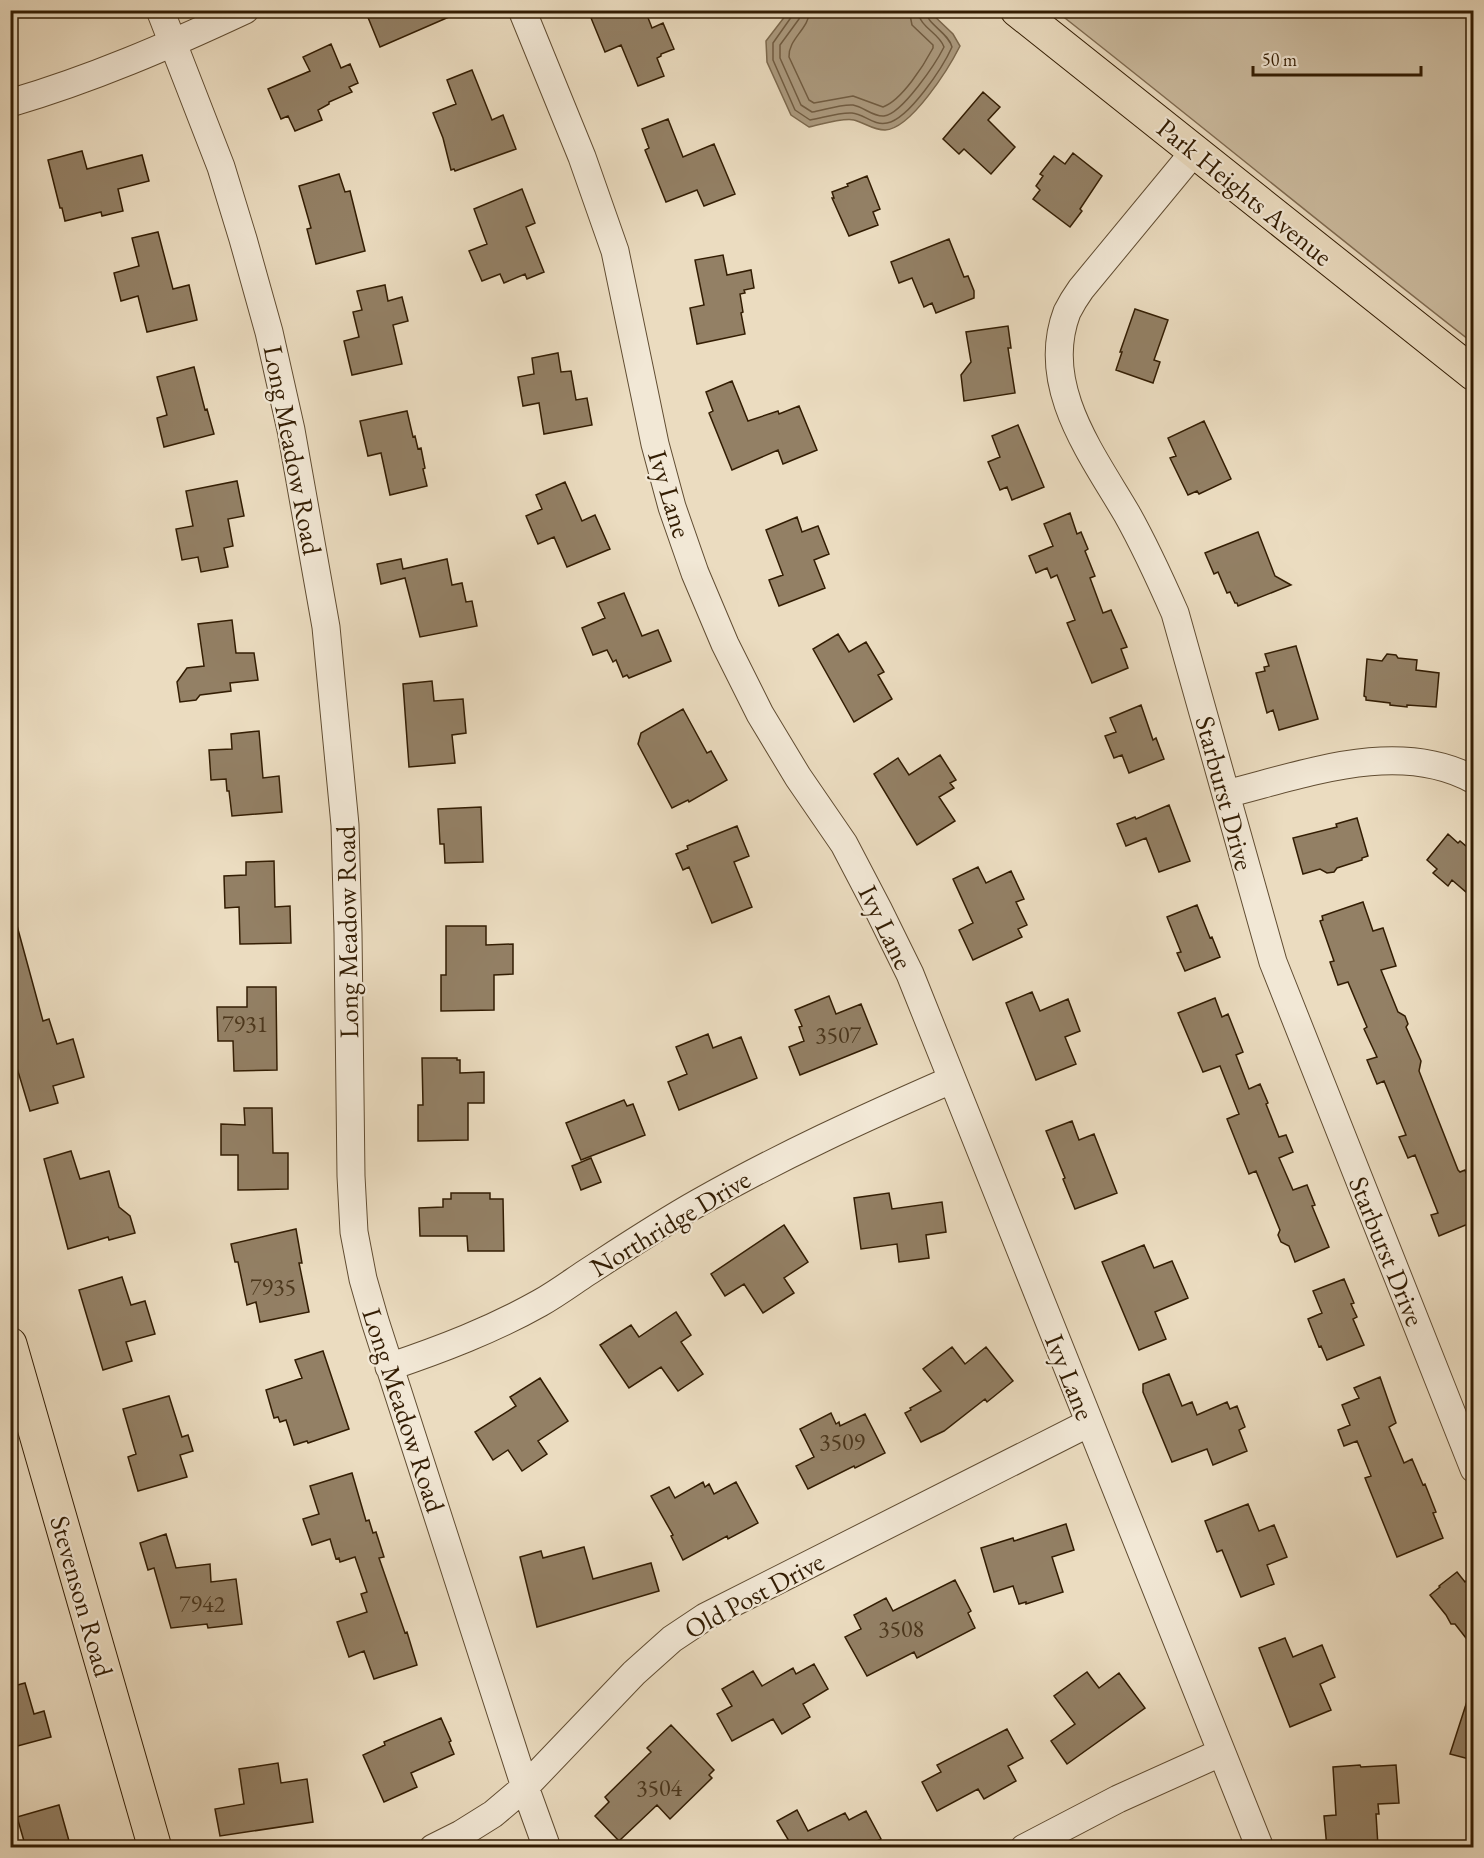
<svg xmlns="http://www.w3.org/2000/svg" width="1484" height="1858" font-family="'EB Garamond',serif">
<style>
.green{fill:#ccbca0;stroke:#806c52;stroke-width:1.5}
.water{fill:#ac9b80;stroke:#7c694e;stroke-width:1.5}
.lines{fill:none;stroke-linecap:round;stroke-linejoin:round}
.shore{stroke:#705c42;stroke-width:1.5}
.building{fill:#938065;stroke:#331d03;stroke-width:1.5}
.minor-casing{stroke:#614d32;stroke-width:29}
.major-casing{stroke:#331d03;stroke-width:35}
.minor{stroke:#f2e8d6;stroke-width:27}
.major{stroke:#ebdcc0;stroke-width:33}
.labels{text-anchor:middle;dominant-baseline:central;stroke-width:4.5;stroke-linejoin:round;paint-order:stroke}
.number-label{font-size:24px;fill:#4b361c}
.street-label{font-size:27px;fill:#331d03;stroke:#f2e8d6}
</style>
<rect width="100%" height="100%" fill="#ebdcc0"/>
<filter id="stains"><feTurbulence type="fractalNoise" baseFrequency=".00333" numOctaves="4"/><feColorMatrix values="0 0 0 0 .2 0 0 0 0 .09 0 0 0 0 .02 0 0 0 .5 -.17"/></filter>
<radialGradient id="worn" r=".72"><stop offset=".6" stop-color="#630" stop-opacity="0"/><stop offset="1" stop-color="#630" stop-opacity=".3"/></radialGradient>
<!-- green -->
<path class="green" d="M1056 11H1473V343C1333 234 1196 121 1056 11Z"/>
<!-- water -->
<path class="water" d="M929 11 953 34 960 46C949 68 911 129 885 130 873 130 865 123 854 120 844 117 819 125 809 127L791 115 767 62 766 41 789 11Z"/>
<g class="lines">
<!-- shore -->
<path class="shore" d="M794 10 792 16 773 43V60L795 110 810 120C822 118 840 112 852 113 864 114 874 126 887 123 909 119 943 67 952 47 948 32 927 25 925 10
M801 10 799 19 780 45V58L801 105 812 112C824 110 841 104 853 105 864 107 873 117 884 116 902 114 936 63 944 47 939 32 919 28 918 10
M810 10C809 29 788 39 789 57L809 100 814 103 853 96 883 107C902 100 924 65 933 48V45L912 25 909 10"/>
</g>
<!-- building -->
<path class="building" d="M365 10H465L380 47Z
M610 10H645L652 28 663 23 674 49 661 54V56L657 58 664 76 638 86 621 45 605 52 591 18Z
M331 44 341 68 350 64 358 83 349 87 352 92 329 102V104L318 110 322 120 295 131 288 116 281 119 268 89 310 71 303 57Z
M472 70 492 120 503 115 516 149 455 171 454 169 451 170 443 138 433 113 456 104 447 80Z
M983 92 1000 107 988 120 1015 147 991 174 964 149 959 154 943 139Z
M668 119 683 157 714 144 735 194 704 206 697 190 666 202 645 150 649 148 642 129Z
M82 151 87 169 142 155 149 181 118 189 123 211 102 216 101 212 65 221 62 208H60L48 160Z
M1073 153 1102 176 1080 209 1082 211 1070 227 1033 199 1040 190 1036 186 1043 176 1040 174 1054 156 1065 164Z
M339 174 345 192 350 191 365 251 316 264 307 229 311 228 299 186Z
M867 176 880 209 873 212 878 225 849 236 832 198H834L832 192 848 186 847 184Z
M522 189 535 223 526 227 544 272 527 279 525 274 504 283 500 274 482 281 469 251 487 244 474 209Z
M158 232 173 289 189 285 197 320 147 332 138 296 121 301 114 273 139 266 132 238Z
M949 239 964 277 968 276 974 291V298L936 313 932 303 924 307 912 278 899 283 891 262Z
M723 255 727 275 751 270 754 288 744 290 745 293 740 294 743 312 741 313 745 334 697 344 690 308 704 305 695 260Z
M385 285 388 301 402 297 408 321 393 325 402 364 352 375 344 341 359 337 353 312 362 310 357 291Z
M1135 309 1168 320 1154 360 1160 362 1153 383 1116 370 1122 352H1120Z
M1008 326 1011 348H1008L1015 393 964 401 961 375 971 362 966 332Z
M558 353 561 372 571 371 576 400 587 398 592 425 544 434 539 403 523 406 518 377 534 374 532 358Z
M194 367 205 410 207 409 214 434 164 447 157 418 167 415 157 377Z
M732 381 748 421 778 411 779 414 799 406 817 450 783 464 778 450 732 470 709 413 713 411 706 392Z
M407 411 413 437 415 436 418 449 421 448 425 468 423 469 427 486 390 495 381 453 368 456 360 421Z
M1204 421 1231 479 1199 494 1197 491 1188 495 1170 458 1176 456 1168 438Z
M1018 425 1044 487 1012 500 1007 487 1000 490 988 462 1000 457 992 436Z
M237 481 244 516 228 519 233 546 224 548 228 567 201 572 198 557 182 560 176 529 193 526 186 491Z
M565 482 582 521 595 515 610 549 567 567 554 537 538 544 526 516 542 509 536 495Z
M1070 513 1077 534 1081 532 1088 549 1085 551 1095 576 1090 578 1103 613 1111 610 1127 647 1121 649 1128 668 1092 683 1067 623 1075 620 1057 575 1051 578 1047 568 1036 573 1029 556 1053 546 1044 524Z
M797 517 802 532 818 526 829 554 814 560 825 588 779 606 769 580 783 575 766 530Z
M1258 532 1275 576 1291 585 1238 606 1237 603H1235L1230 592 1227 593 1218 572 1214 574 1205 553Z
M401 559 403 569 447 559 452 585 462 583 466 602 472 601 477 626 420 637 405 578 381 584 377 564Z
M624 593 642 636 658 630 671 661 629 678 627 675 623 677 616 660 613 662 607 650 593 655 582 628 605 618 598 603Z
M232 620 236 653H254L258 680 230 683 231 691 200 695 196 700 180 702 177 682 187 668 204 666 198 624Z
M838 634 849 652 866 642 884 672 878 675 892 699 854 722 813 649Z
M1296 646 1318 719 1279 730 1273 710 1267 713 1256 673 1265 671 1264 667 1269 666 1265 654Z
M1387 654 1396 655 1398 658 1417 660 1416 670 1439 673 1436 707 1407 705V707L1390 705V703L1366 700V697L1364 696 1367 659 1382 661Z
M432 681 434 701 463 699 466 733 452 735 455 763 409 767 403 684Z
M1141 705 1153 740 1156 738 1164 759 1129 773 1122 755 1114 758 1105 736 1116 732 1110 718Z
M683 709 707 753 711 751 727 780 689 802 688 800 672 808 638 744 641 733Z
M259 731 263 778 279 776 282 812 232 816 229 791H227L226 779 211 780 209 750 232 749 231 734Z
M940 755 956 780 950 783 954 788 939 797 955 821 917 845 874 774 898 758 909 775Z
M1169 805 1190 861 1159 872 1146 838 1126 846 1117 824 1135 817 1136 819Z
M481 807 483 862 445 863 444 844H440L438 809Z
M1357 818 1368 856 1362 858V860L1337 868 1334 872 1327 873 1320 869 1303 874 1293 838 1337 827 1336 824Z
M737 826 749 856 734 862 752 907 712 923 689 867 683 870 676 854 688 849 687 846Z
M1448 834 1458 843 1460 841 1473 852V898L1452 880 1448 886 1433 873 1437 869 1427 860Z
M274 861 275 907 290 906 291 943 240 944 239 907 225 908 224 876 246 875V862Z
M978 867 986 883 1011 871 1024 899 1016 902 1027 925 1018 929 1022 937 973 960 959 930 973 923 953 879Z
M1363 902 1373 931 1383 928 1396 966 1381 970 1398 1012 1405 1016 1408 1024 1406 1027 1421 1061 1419 1071 1458 1170 1460 1172 1465 1170 1473 1190V1222L1439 1236 1431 1215 1438 1213 1415 1155 1408 1158 1399 1137 1406 1135 1384 1081 1377 1084 1367 1060 1377 1057 1364 1029 1367 1027 1348 982 1338 985 1330 962 1334 961 1320 921 1323 920 1322 916Z
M1197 905 1210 938 1212 937 1220 957 1185 971 1177 953 1181 952 1167 917Z
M10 922H16L43 1021 49 1019 57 1044 73 1039 84 1077 53 1086 58 1103 30 1111 10 1045Z
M446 926H486V945L513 944V974L494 975V1010L441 1011V975H446Z
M247 987H276L277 1070 234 1071 233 1041H218L217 1007H247Z
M1032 992 1040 1011 1068 999 1080 1031 1065 1037 1076 1064 1036 1080 1006 1003Z
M829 996 836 1014 861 1004 877 1044 800 1075 789 1047 804 1041 799 1027 802 1026 795 1010Z
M1215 998 1222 1017 1228 1014 1243 1052 1236 1055 1249 1089 1260 1084 1268 1103 1266 1104 1279 1137 1286 1135 1293 1152 1279 1158 1293 1190 1307 1185 1315 1205 1312 1206 1329 1247 1295 1262 1289 1246 1281 1242 1278 1235 1280 1230 1256 1171 1249 1174 1227 1119 1239 1114 1220 1066 1203 1072 1178 1013Z
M708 1034 713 1048 741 1037 757 1078 679 1110 668 1082 687 1074 676 1047Z
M422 1058H457V1060H460V1073L484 1072V1103H468V1140L418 1141V1105H423Z
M624 1100 627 1106 633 1104 645 1135 581 1160 566 1123Z
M244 1108H272L273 1153H288V1189L238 1190V1155H221V1124L245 1125Z
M1072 1121 1079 1140 1094 1134 1117 1193 1075 1209 1063 1179 1065 1178 1046 1131Z
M71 1151 80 1179 109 1171 119 1207 130 1216 135 1233 109 1240 108 1237 68 1249 44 1159Z
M591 1158 601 1182 581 1190 572 1166Z
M451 1193H490V1199H503L504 1251H468L467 1236H420L419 1208 443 1207V1199H451Z
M889 1193 892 1209 942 1202 946 1232 926 1235 929 1258 899 1262 897 1244 861 1249 854 1198Z
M784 1225 808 1262 784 1278 794 1293 763 1313 744 1284 725 1296 711 1274Z
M296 1229 302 1263H299L309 1312 260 1322 256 1302 247 1305 238 1262H235L231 1244Z
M1144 1245 1154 1268 1172 1261 1188 1298 1155 1312 1166 1339 1139 1350 1102 1262Z
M122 1277 131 1305 145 1301 155 1334 126 1342 132 1361 103 1370 79 1290Z
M1344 1279 1354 1303 1351 1304 1357 1317 1353 1319 1364 1345 1327 1360 1321 1346 1319 1347 1308 1319 1322 1313 1313 1291Z
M676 1312 691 1335 681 1342 703 1374 678 1391 661 1367 629 1388 600 1345 631 1325 639 1337Z
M952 1347 965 1364 986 1347 1013 1381 987 1402 985 1399 944 1431 921 1442 905 1413 911 1410 910 1408 941 1391 923 1369Z
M323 1351 349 1429 308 1443 307 1441 294 1445 286 1420 280 1422 278 1417 274 1418 266 1390 302 1378 295 1360Z
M1169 1374 1182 1406 1192 1402 1197 1415 1227 1402 1230 1409 1237 1406 1245 1427 1239 1430 1247 1451 1213 1465 1207 1449 1172 1462 1143 1392V1384Z
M1380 1377 1396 1423 1389 1427 1404 1463 1412 1459 1423 1485 1425 1484 1436 1512 1433 1513 1443 1538 1397 1557 1365 1478 1371 1476 1357 1441 1344 1446 1338 1430 1350 1425 1342 1405 1359 1398 1354 1388Z
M540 1378 568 1421 538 1441 547 1454 522 1471 508 1450 493 1460 475 1432 516 1406 510 1397Z
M169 1396 182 1437 188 1435 193 1451 180 1455 187 1477 138 1491 128 1457 136 1454 123 1409Z
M831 1413 836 1424 839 1422 840 1426 865 1414 885 1453 855 1468 854 1466 808 1489 796 1466 814 1457 800 1429Z
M352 1473 366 1521 369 1520 373 1533 376 1532 384 1557 379 1558 405 1633 407 1632 417 1665 374 1679 364 1651 349 1657 337 1622 367 1612 361 1594 367 1592 355 1557 340 1562 339 1558 336 1559 330 1539 312 1545 303 1519 319 1514 310 1486Z
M703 1482 705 1487 709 1484 714 1494 736 1482 758 1523 728 1539 727 1536 683 1560 671 1536 673 1535 651 1496 669 1487 675 1498Z
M1248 1504 1259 1531 1274 1525 1287 1557 1267 1565 1274 1584 1241 1597 1222 1550 1217 1552 1205 1521Z
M1066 1524 1074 1550 1052 1557 1063 1592 1026 1604V1602L1019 1604 1013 1586 994 1592 981 1548 1013 1538 1014 1541Z
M166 1534 176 1568 210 1564 211 1582 236 1579 242 1624 208 1628 207 1624 171 1628 154 1568 148 1570 140 1543Z
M584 1547 593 1579 651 1563 659 1591 537 1627 520 1557 541 1551 543 1558Z
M1457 1572 1465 1582 1473 1575V1647L1455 1624H1451L1446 1615 1430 1595 1440 1587 1439 1586Z
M955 1580 971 1611 968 1613 975 1628 917 1658 914 1652 867 1676 845 1637 861 1629 854 1615 886 1598 893 1611Z
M1285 1638 1293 1657 1322 1645 1335 1677 1320 1684 1331 1710 1290 1727 1259 1648Z
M814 1664 828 1689 803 1704 810 1717 782 1734 773 1719 732 1741 717 1714 732 1706 722 1689 753 1671 762 1686 793 1668 796 1674Z
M1087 1672 1099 1688 1119 1673 1145 1708 1067 1764 1051 1741 1075 1724 1054 1696Z
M25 1683 34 1714 44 1711 51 1737 10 1748V1687Z
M1470 1692H1473V1760L1450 1754Z
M441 1718 451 1741 449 1742 454 1754 411 1773 417 1787 384 1802 363 1755 385 1745 384 1742Z
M671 1725 714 1770 709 1775 712 1778 670 1819 657 1805 619 1841 595 1816 609 1802 605 1797 651 1752 647 1748Z
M1007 1729 1023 1758 1008 1766 1016 1781 984 1799 978 1789 937 1811 922 1782 941 1772 937 1765Z
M278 1763 281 1783 307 1779 313 1822 220 1836 215 1809 244 1804 239 1769Z
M1360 1765 1361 1767 1396 1765 1399 1803 1378 1804 1379 1814H1376L1378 1846 1327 1848 1324 1816 1336 1815 1333 1767Z
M59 1805 71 1848H26L17 1817Z
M797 1810 808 1831 845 1813 849 1820 866 1811 881 1839 865 1848H778L789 1841 777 1821Z"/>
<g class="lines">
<defs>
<path id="minor" d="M160 10 221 167 243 239 269 332 291 430 326 627 345 825 348 933 351 1176 354 1232 363 1279 375 1321 525 1787 547 1848
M522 10 582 157 615 251 655 444 672 507 695 573 725 644 760 714 798 777 844 844 878 909 910 974 1260 1848
M10 103C92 79 168 46 245 10
M1194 152 1081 289C1076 296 1071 304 1067 312 1039 386 1092 454 1127 514 1145 546 1160 579 1175 613L1273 962 1474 1469
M1226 794C1303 775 1398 738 1474 780
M389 1367C442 1349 492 1330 540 1303 556 1294 571 1283 586 1273 623 1249 659 1225 698 1203 781 1156 864 1118 951 1080
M433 1848 461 1834 493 1814 525 1787 634 1673 672 1639 705 1617 1089 1423
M1024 1848 1118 1799 1220 1753"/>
<path id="major" d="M1017 10 1474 374
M10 1344 155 1848"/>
</defs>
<!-- minor casing -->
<use href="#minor" class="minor-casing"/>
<!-- major casing -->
<use href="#major" class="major-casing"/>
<!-- minor -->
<use href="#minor" class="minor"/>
<!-- major -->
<use href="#major" class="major"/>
</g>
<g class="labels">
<!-- number labels -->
<g class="number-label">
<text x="245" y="1023">7931</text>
<text x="838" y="1034">3507</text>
<text x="273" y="1286">7935</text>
<text x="842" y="1441">3509</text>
<text x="202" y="1603">7942</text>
<text x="901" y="1628">3508</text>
<text x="659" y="1787">3504</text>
</g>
<!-- street labels -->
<g class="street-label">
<text transform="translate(1245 192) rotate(39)">Park Heights Avenue</text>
<text transform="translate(293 450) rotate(79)">Long Meadow Road</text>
<text transform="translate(670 494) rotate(73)">Ivy Lane</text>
<text transform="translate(1225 793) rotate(75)">Starburst Drive</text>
<text transform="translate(886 927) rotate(64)">Ivy Lane</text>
<text transform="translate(347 932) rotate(-91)">Long Meadow Road</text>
<text transform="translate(670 1223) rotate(-31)">Northridge Drive</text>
<text transform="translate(1387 1251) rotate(68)">Starburst Drive</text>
<text transform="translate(1070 1377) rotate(68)">Ivy Lane</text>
<text transform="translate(404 1410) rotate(72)">Long Meadow Road</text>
<text transform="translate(754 1595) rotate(-28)">Old Post Drive</text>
<text transform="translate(82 1596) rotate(74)">Stevenson Road</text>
</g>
</g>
<!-- margin -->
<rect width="1484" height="1858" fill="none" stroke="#ebdcc0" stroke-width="36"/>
<rect x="12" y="12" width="1460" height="1834" fill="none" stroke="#331d03" stroke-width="3"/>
<rect x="18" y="18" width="1448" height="1822" fill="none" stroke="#331d03" stroke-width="1.5"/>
<!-- scale -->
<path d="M1253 66v9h168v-9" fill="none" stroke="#331d03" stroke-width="3"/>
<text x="1262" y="66" font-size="18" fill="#331d03" stroke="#f2e8d6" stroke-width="4.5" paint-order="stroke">50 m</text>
<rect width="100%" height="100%" filter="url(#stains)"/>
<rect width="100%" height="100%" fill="url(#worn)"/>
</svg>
